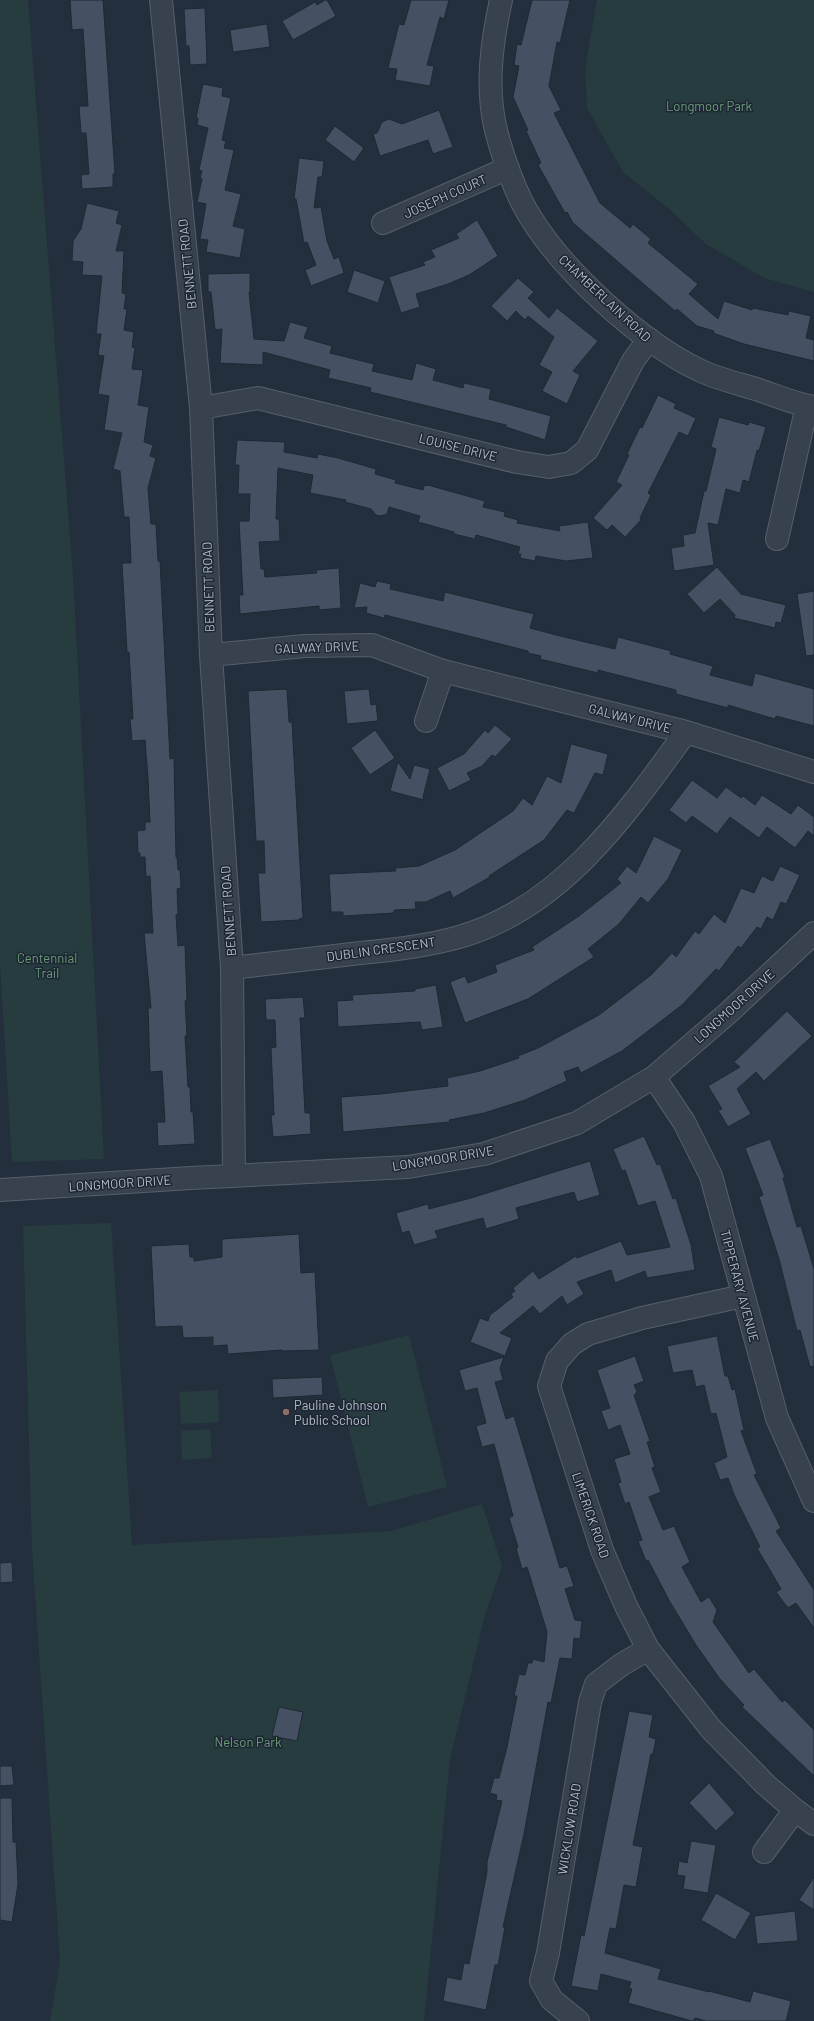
<svg xmlns="http://www.w3.org/2000/svg" width="814" height="2021" font-family="Barlow,sans-serif">
<style>
.green{fill:#263c3f}
.building{fill:#455162;stroke:#1f2835}
.lines{fill:none;stroke-linecap:round;stroke-linejoin:round}
.minor-casing{stroke:#565f6c;stroke-width:24}
.minor{stroke:#38414e;stroke-width:22}
.education-dot{fill:#8d6e63;stroke:#1d2633;stroke-width:1.5}
.labels{text-anchor:middle;dominant-baseline:central;stroke-width:3;stroke-linejoin:round;paint-order:stroke}
.park-label{font-size:13px;fill:#6b9a76;stroke:#1d2633}
.street-label{font-size:13px;fill:#b4bcc9;stroke:#1d2633}
.poi-label{font-size:13px;fill:#b4bcc9;stroke:#1d2633;text-anchor:start}
</style>
<rect width="100%" height="100%" fill="#242f3e"/>
<!-- green -->
<path class="green" d="M0 0H28L73 576 104 1159 12 1162 0 964Z
M597 0H814V292L764 278 706 244 668 208 623 172 587 108 585 70Z
M111 1223 132 1545 391 1531 482 1504 502 1566 485 1615 450 1759 424 2021H50L60 1961 32 1550 23 1226Z
M409 1335 447 1487 368 1507 330 1355Z
M218 1390 219 1422 181 1424 179 1392Z
M210 1429 212 1458 182 1460 181 1431Z"/>
<!-- building -->
<path class="building" d="M70 0H103L115 174H113V187L82 189 81 175 89 174 86 133H81L79 106H88L83 29 72 30Z
M325 0H327L336 16 293 40 282 21 315 2 317 5Z
M411 0H449L444 19 440 17 427 65 434 66 430 86 395 80 397 69 388 68 399 24 404 25Z
M532 0H570L560 43 557 42 549 86 561 110 554 113 600 203 630 228 633 224 651 239 648 243 698 284 689 294 718 319 724 301 752 310 753 308 788 315 789 311 811 316 806 338 814 340V361L744 344 713 333 714 331 697 326 677 309 675 311 573 223 567 212 565 213 538 165 541 163 526 131 528 130 513 97 519 66 514 65 517 44 521 45Z
M205 8 207 64 190 65 189 46H186L184 9Z
M267 24 270 47 233 52 230 30Z
M203 84 223 88 222 96 231 98 222 140 226 141 224 148 234 150 225 190 241 194 233 226 245 229 240 258 206 252 208 240 200 239 206 204 197 202 202 179 200 178 202 171 199 170 208 128 197 125 198 118H196Z
M439 110 453 147 433 154 428 140 380 156 373 134 377 133 382 122 389 119 402 124Z
M335 126 364 148 354 162 325 140Z
M299 158 324 161 322 177H318L314 208 321 207 327 241 334 259 339 257 344 273 311 286 305 270 316 265 307 242 304 243 296 199H294Z
M87 203 119 211 116 223 122 225 116 251H124L122 293 126 294 124 309H127L124 330 134 332 132 347 135 348 132 369 143 370 138 405 149 407 144 442 153 445 150 456 156 458 148 488 151 524H156L158 561H160L170 759 174 758 176 857H177L178 870H180L181 888 177 889 178 914 176 915 178 946 185 945 187 1000 185 1001 187 1036H185L188 1087H190L191 1112H193L195 1144 158 1146 157 1122H165L162 1071 150 1072 148 1008H151L144 933H153L150 876 146 877 145 857H140V853H138L137 831 145 830V822H150L148 778 145 740 132 741 130 719H133L129 652H127L122 563H131L129 517H124L120 471 113 469 122 433 104 430 109 396 98 394 104 356 98 355 101 334H96L102 276 82 275 83 262 72 261 73 241 81 229Z
M477 220 498 256 469 275 448 284 416 294 420 307 401 313 389 277 425 265 423 262 435 257 431 250 459 238 456 234Z
M354 270 385 281 378 303 347 292Z
M250 273V292H249L254 339 284 341 290 322 308 327 304 338 332 346 330 353 374 364 372 371 412 380 416 363 436 369 433 380 463 388 464 383 491 389 489 399 551 416 545 440 506 427V425L370 392 371 388 328 378 330 370 263 352V365L220 363 222 329 215 330 211 292H208V274Z
M518 278 534 292 528 298 549 318 557 308 598 341 573 371 580 375 567 404 542 391 552 372 539 365 554 337 528 316 525 320 516 311 507 321 491 306Z
M658 395 676 404 674 408 696 418 688 436 679 432 648 493 651 495 640 518 641 520 625 537 612 525 607 530 593 518 622 485 616 482 629 455 627 454 640 427 642 428Z
M719 417 748 425 749 422 766 427 759 451 757 450 749 482 743 480 740 493 726 489 718 525 708 523 714 565 674 571 671 548 684 546 683 535 695 533 704 491H706L716 449 711 447Z
M237 440 285 442 284 452 317 458 318 454 338 458 376 469 375 474 396 480 395 483 423 490 424 486 428 485 449 491 485 501 483 507 505 512 504 516 518 520 517 523 560 531 559 526 588 522 593 558 566 561 536 556 535 561 520 558 521 554H518L520 547 476 535 475 539 454 534V532L418 522 420 516 389 507 387 514 381 516 376 515 371 509 345 502 346 500 310 493 313 475 278 468 276 519H279L280 541 259 542 261 569H264L265 577 317 573 316 570 339 568 341 608 319 610V606L240 614 239 595H243L239 521H249L250 494H238L239 465H235Z
M717 567 741 594 786 605 781 623 776 622 775 628 734 618 735 615 720 599 704 613 687 594Z
M377 581 391 584 390 589 443 601 445 592 534 614 530 628 560 636 615 649 618 637 671 651 670 654 713 666 710 675 752 686 755 673 814 689V726L776 716 775 719 728 705V708L676 694V690L598 670V673L540 659 541 656 528 653V651L457 633 385 615 384 618 366 613 367 607 354 608 360 583 375 587Z
M814 591V655L806 656 797 594Z
M287 689 289 722H292L303 918 299 919V920L261 922 258 873H265L264 841H256L248 691Z
M369 689 371 705 376 704 378 721 347 724 344 691Z
M495 725 512 739 495 757 492 755 482 766 467 773 471 780 449 791 437 768 464 754 485 730 488 733Z
M375 730 395 758 370 775 351 748Z
M571 744 608 754 603 775 595 773 574 813 567 810 544 840 489 876 490 877 453 898 450 891 426 902H415L416 909 394 910V913L343 916V912H331L329 874 396 871 395 868 419 866 455 850 513 811 523 798 532 805 547 776 561 783Z
M398 762 410 779 414 765 430 769 423 797 424 800 390 791Z
M692 780 717 798 726 787 741 798 743 796 755 805 762 795 791 814 798 805 814 817V836L808 831 795 848 767 827 759 838 730 817 717 834 692 816 686 823 669 810Z
M654 836 682 850 668 879 648 903 641 897 619 924 588 949 594 957 528 999 465 1023 450 982 465 976 468 983 497 972 495 965 534 950 532 947 579 916 621 883 617 879 627 866 636 873Z
M780 866 800 875 786 904 781 902 773 920 767 917 761 929 757 927 741 948 738 946 719 971 716 969 682 1005 622 1051 581 1073 578 1067 564 1072 567 1081 525 1100 484 1113 449 1120 450 1122 343 1132 341 1097 381 1094 448 1086 447 1078 480 1071 519 1058 518 1056 538 1048 599 1015 651 975 672 953 676 957 695 931 699 934 714 914 725 923 741 888 754 893 762 876 773 881Z
M436 985 443 1027 422 1030 420 1022 338 1027 337 1001 353 1000 352 995 415 991V989Z
M303 997 305 1018H300L305 1113H310L311 1134 273 1137 271 1115H274L271 1048 276 1047 275 1020H266L265 999Z
M787 1011 812 1036 764 1081 756 1072 737 1089 751 1114 728 1127 718 1110 722 1109 708 1086 740 1067 734 1062Z
M644 1136 657 1165 660 1164 673 1199 676 1198 691 1245 695 1270 647 1278 645 1271 615 1283 611 1270 577 1282 584 1294 567 1305 562 1296 540 1314 533 1306 500 1333 512 1338 505 1356 470 1342 480 1318 488 1321 490 1315 513 1297 511 1294 515 1291 513 1288 533 1271 539 1279 576 1256 577 1258 621 1241 627 1255 670 1247 655 1201 638 1206 625 1170 622 1171 613 1149Z
M770 1139 785 1177 783 1178 797 1227 801 1226 814 1269V1366L810 1367 800 1330 797 1331 779 1259 759 1197 763 1195 745 1148Z
M590 1161 600 1195 577 1202 574 1192 516 1208 519 1219 486 1229 483 1218 435 1231 438 1238 414 1245 409 1231 402 1233 396 1213 428 1204 429 1209 471 1198Z
M299 1234 301 1273 315 1272 319 1350 282 1351V1350L228 1354 227 1345 213 1346V1337L183 1338 182 1326 155 1327 151 1246 189 1244 190 1257H194V1261L222 1257V1239Z
M717 1336 725 1376H728L732 1390 735 1389 744 1430 741 1431 757 1474 754 1475 781 1528 776 1531 814 1590V1628L796 1603 788 1608 776 1592 781 1589 757 1548 760 1547 735 1497 728 1478 720 1480 714 1463 727 1457 716 1413 711 1414 704 1385 696 1387 692 1370 673 1373 667 1346Z
M635 1356 644 1381 634 1385 637 1392 634 1395 650 1441 647 1442 655 1467 652 1468 661 1492 649 1497 663 1530 674 1526 690 1562 682 1567 701 1602 709 1597 717 1610 713 1622 749 1673 754 1669 782 1702 785 1700 814 1730V1776L742 1707 744 1705 720 1679 696 1645 670 1602 648 1560 646 1561 638 1541 642 1540 629 1502 625 1504 618 1483 621 1482 614 1459 630 1454 620 1425 608 1430 601 1411 610 1408 597 1370Z
M504 1357 500 1368 503 1380 495 1382 506 1419 514 1416 560 1568 567 1566 574 1586 565 1589 575 1620 582 1621 580 1639 574 1638 572 1659 560 1658 551 1703 548 1702 524 1834 503 1927H505L498 1965H495L486 2010 443 2001 447 1977 461 1980 464 1963 469 1964 487 1872V1862L502 1801 496 1800 497 1795 490 1793 494 1778H499L507 1747 517 1696H514L519 1674 525 1675 528 1663H532L533 1659 544 1662 547 1632 527 1567 522 1569 516 1548 518 1547 509 1518 513 1516 494 1444 482 1447 476 1426 486 1423 477 1388 465 1391 459 1370Z
M322 1377 323 1395 273 1398 272 1379Z
M12 1562 13 1582 0 1583V1563Z
M279 1707 303 1712 297 1741 272 1736Z
M629 1711 653 1715 649 1737 656 1739 653 1754H651L633 1845 643 1847 636 1887 624 1885 616 1929 610 1928 605 1953 661 1969 658 1979 709 1992V1991L750 2002 753 1991 791 2001 786 2021H706L695 2018 692 2021 628 2003 632 1989 629 1988 631 1982 601 1974 598 1991 571 1986 581 1935 584 1936Z
M0 1766H12L14 1785 0 1786Z
M709 1783 735 1813 716 1831 689 1803Z
M0 1798H12L13 1842H16L18 1884 12 1922 0 1920Z
M691 1841 716 1845 708 1893 683 1889 685 1876 677 1875 679 1861 687 1863Z
M814 1877V1910L799 1900Z
M716 1893 751 1913 735 1940 701 1920Z
M795 1911 798 1941 757 1944 754 1916Z"/>
<g class="lines">
<defs>
<path id="minor" d="M161 0 201 408 211 655 232 968 234 1176
M501 0C492 41 486 84 495 126 501 152 516 196 531 218 564 272 642 343 699 370 718 379 740 384 759 390 777 396 795 404 814 407
M383 223 508 168
M201 408 258 398 517 462 549 467 571 463 587 450 633 361 649 339
M777 539 807 406
M211 655 305 646 372 645 443 671 686 732 814 772
M426 721 443 671
M232 968C272 963 312 959 352 954 388 950 424 947 459 937 562 908 627 813 686 732
M654 1077 684 1122 711 1176 777 1418 814 1501
M0 1190 191 1178 408 1167 484 1154 577 1123 654 1077 727 1014 814 933
M743 1296 642 1318 588 1334 572 1344 557 1361 549 1386 602 1550 626 1606 648 1649 711 1729 766 1785 795 1810 814 1824
M764 1852 795 1810
M578 2021 552 2000 541 1981 548 1953 590 1702 596 1684 621 1665 648 1649"/>
</defs>
<!-- minor casing -->
<use href="#minor" class="minor-casing"/>
<!-- minor -->
<use href="#minor" class="minor"/>
</g>
<!-- markers -->
<circle class="education-dot" cx="286" cy="1412" r="4"/>
<g class="labels">
<!-- park labels -->
<g class="park-label">
<text x="709" y="106">Longmoor Park</text>
<text x="47" y="958">Centennial<tspan x="47" dy="15">Trail</tspan></text>
<text x="248" y="1742">Nelson Park</text>
</g>
<!-- street labels -->
<g class="street-label">
<text transform="translate(445 196) rotate(-24)">JOSEPH COURT</text>
<text transform="translate(187 264) rotate(-96)">BENNETT ROAD</text>
<text transform="translate(605 298) rotate(43)">CHAMBERLAIN ROAD</text>
<text transform="translate(458 447) rotate(14)">LOUISE DRIVE</text>
<text transform="translate(208 587) rotate(-92)">BENNETT ROAD</text>
<text transform="translate(317 647) rotate(-2)">GALWAY DRIVE</text>
<text transform="translate(630 718) rotate(14)">GALWAY DRIVE</text>
<text transform="translate(228 911) rotate(-94)">BENNETT ROAD</text>
<text transform="translate(381 949) rotate(-8)">DUBLIN CRESCENT</text>
<text transform="translate(734 1006) rotate(-42)">LONGMOOR DRIVE</text>
<text transform="translate(443 1158) rotate(-9)">LONGMOOR DRIVE</text>
<text transform="translate(120 1183) rotate(-4)">LONGMOOR DRIVE</text>
<text transform="translate(740 1286) rotate(75)">TIPPERARY AVENUE</text>
<text transform="translate(591 1515) rotate(71)">LIMERICK ROAD</text>
<text transform="translate(569 1829) rotate(-81)">WICKLOW ROAD</text>
</g>
<!-- poi labels -->
<g class="poi-label">
<text x="294" y="1405">Pauline Johnson<tspan x="294" dy="15">Public School</tspan></text>
</g>
</g>
</svg>
